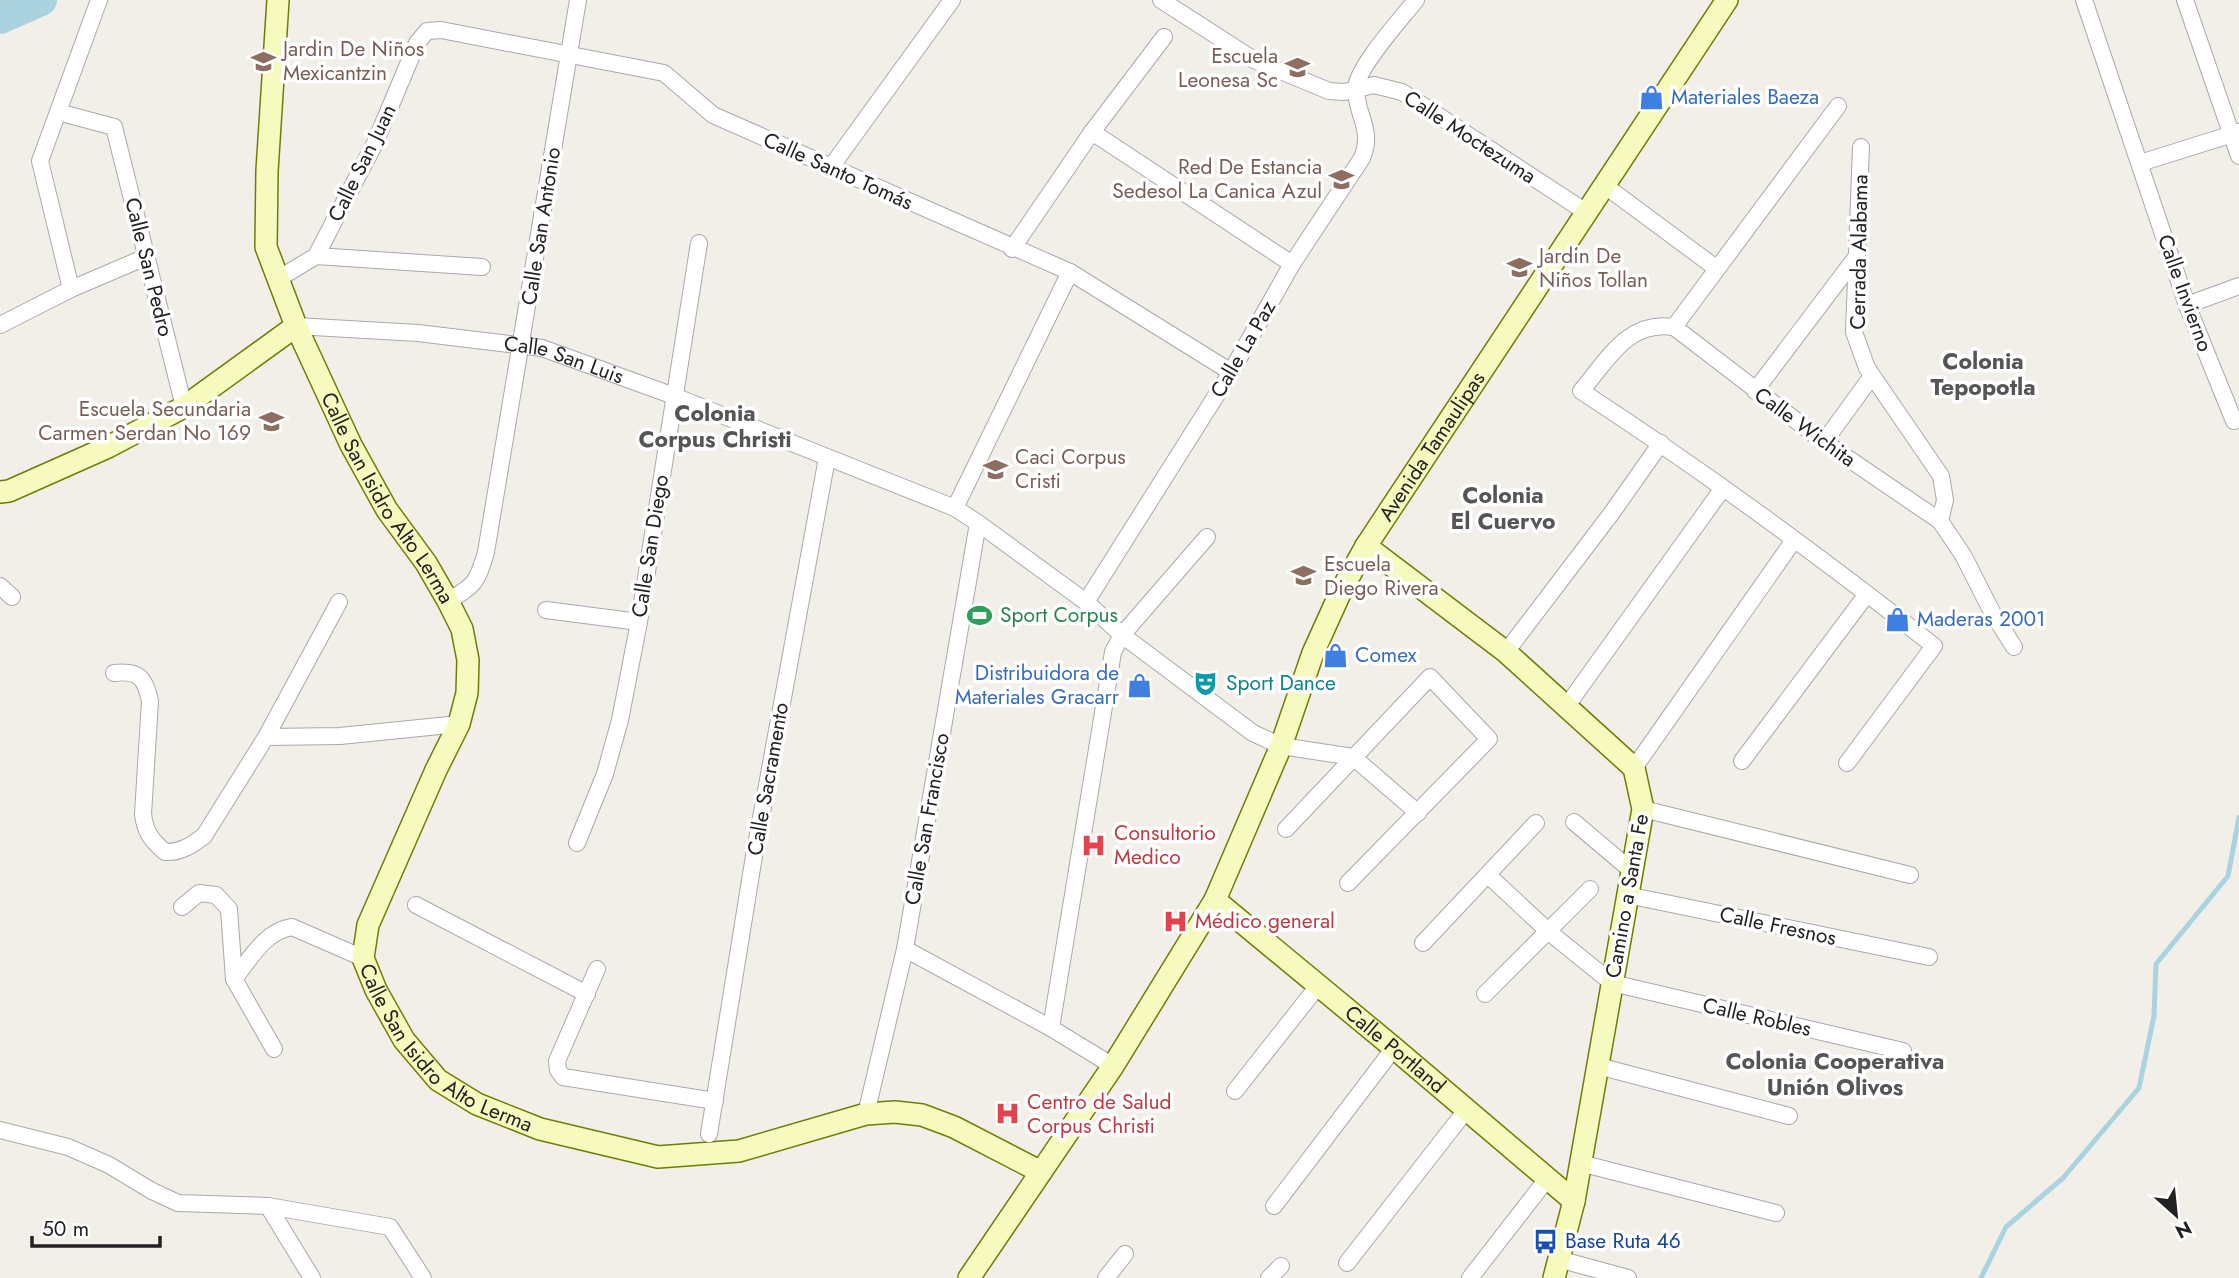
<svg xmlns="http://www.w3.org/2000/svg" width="2239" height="1278" font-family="Jost,sans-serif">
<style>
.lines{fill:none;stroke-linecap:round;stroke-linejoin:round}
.stream{stroke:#aad3df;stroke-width:5}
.river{stroke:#aad3df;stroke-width:32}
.street-casing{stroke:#a9a9a9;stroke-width:18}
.secondary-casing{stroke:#707d05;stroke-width:24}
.street{stroke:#fff;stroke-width:16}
.secondary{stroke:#f7fabf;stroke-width:21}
.labels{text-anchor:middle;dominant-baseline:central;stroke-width:7;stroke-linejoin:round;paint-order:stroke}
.education-label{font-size:21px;fill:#785e54;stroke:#fff;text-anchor:start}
.shop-label{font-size:21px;fill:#366cbe;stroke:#fff;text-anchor:start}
.street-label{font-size:21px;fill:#222;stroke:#fff}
.leisure-label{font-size:21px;fill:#27864d;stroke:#fff;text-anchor:start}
.culture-label{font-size:21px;fill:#0d838f;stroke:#fff;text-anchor:start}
.health-label{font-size:21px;fill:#be3a42;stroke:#fff;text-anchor:start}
.transit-label{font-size:21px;fill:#164399;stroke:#fff;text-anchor:start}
.neighbourhood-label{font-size:23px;font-weight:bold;fill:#555;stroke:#fff}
</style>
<rect width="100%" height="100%" fill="#f2efe9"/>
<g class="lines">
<!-- stream -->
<path class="stream" d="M1981 1278 2006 1227 2063 1178 2139 1088 2154 1016 2156 964 2228 876 2239 817"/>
<!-- river -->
<path class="river" d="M0 18 41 0"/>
<defs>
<g id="street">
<path d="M1161 0 1254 60 1329 91 1344 92 1374 85 1402 92 1586 212"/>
<path d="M2084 0 2187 305 2234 421"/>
<path d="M2185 0 2239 156"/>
<path d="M58 112 114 127 184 407"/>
<path d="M1092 132 1292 264"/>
<path d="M1861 147 1854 332 1867 368 1941 476 1945 500 1940 521"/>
<path d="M2140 163 2239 132"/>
<path d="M831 167 952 0"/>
<path d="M1604 185 1716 268"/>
<path d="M1012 249 1092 132 1164 37"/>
<path d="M316 256 482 267"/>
<path d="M278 279 316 256 375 143 417 43 427 31 441 30 664 73 713 115 1070 272 1231 372"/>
<path d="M71 289 40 161 99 0"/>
<path d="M2187 305 2239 286"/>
<path d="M0 325 71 289 146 257"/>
<path id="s1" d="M296 326 418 333 542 348 674 396 955 508 978 523 1086 602 1122 635 1253 733 1281 746 1353 757 1418 813"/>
<path d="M1674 327C1627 320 1608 360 1581 391 1702 470 1820 556 1934 646L1847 763"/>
<path d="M1674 327 1824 442 1940 521 1963 555 1992 612 2014 647"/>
<path d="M1674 327 1838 106"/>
<path d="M1755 391 1857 256"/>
<path d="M1824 442 1872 376"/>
<path d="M955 508 1070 272"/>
<path d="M0 586 12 597"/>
<path d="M448 601C475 585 477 583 486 552L578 0"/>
<path d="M1086 602 1231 372 1292 264 1362 158C1374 130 1356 115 1356 89 1356 68 1402 18 1416 0"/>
<path d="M546 610 639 622"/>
<path d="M1506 652 1611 514 1661 443"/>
<path d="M114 673C138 670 145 677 150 701L143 814C145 832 151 840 165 852 180 853 192 845 204 836L266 737 339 602"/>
<path d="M1566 707 1723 488"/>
<path d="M266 737 340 736 459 724"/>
<path d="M1742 761 1867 594"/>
<path d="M1634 768 1794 540"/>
<path d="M1643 809 1910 875"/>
<path d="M1574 822 1632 871"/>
<path d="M1286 829 1430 677 1489 739 1348 883"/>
<path d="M577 843 605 774 620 720 639 622 699 243"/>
<path d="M1488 875 1549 932 1612 983 1903 1051"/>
<path d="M1627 895 1929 957"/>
<path d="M416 905 587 994"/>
<path d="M182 907 199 893 216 895 229 909 234 979 274 1049"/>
<path d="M1423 943 1536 823"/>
<path d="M905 949 1051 1028 1113 1066"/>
<path d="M597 969 557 1061 558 1070 563 1077 715 1101"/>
<path d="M234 979C251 958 265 931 292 927L363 958"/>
<path d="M1485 994 1590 889"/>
<path d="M1051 1028 1113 652 1122 635 1207 537"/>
<path d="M1598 1066 1789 1116"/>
<path d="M1235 1091 1318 986"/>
<path d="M866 1114 905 949 978 523"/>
<path d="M0 1130 68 1147 109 1165 152 1191 178 1203 268 1206 390 1227 423 1278"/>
<path d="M709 1134 754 856 827 458"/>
<path d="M1580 1163 1776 1213"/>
<path d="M268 1206 312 1278"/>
<path d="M1274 1206 1394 1048"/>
<path d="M1558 1259 1628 1278"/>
<path d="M1347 1263 1467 1109"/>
<path d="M1106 1278 1125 1254"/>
<path d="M1269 1278 1281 1266"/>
<path d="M1470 1278 1547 1179"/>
</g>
<g id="secondary">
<path id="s2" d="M278 0 267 171 266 247 296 326 351 445 387 510 426 563 448 601 462 629 468 660 467 693 459 724 436 770 368 925 363 958 376 990 404 1040 438 1080 477 1104 540 1129 658 1157 739 1151 866 1114 895 1112 922 1115 954 1127 1041 1172"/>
<path d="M0 492 9 491 108 447 184 407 296 326"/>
<path d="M1366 546 1506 652 1634 768 1643 809 1574 1201 1554 1278"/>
<path id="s3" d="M1215 900 1394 1048 1574 1201"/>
<path id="s4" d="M969 1278 1113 1066 1215 900 1281 746 1313 653 1342 589 1366 546 1727 0"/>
</g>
</defs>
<!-- street casing -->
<use href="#street" class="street-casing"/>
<!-- secondary casing -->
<use href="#secondary" class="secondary-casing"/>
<!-- street -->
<use href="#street" class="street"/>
<!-- secondary -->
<use href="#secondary" class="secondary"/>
</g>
<!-- icons -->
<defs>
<symbol id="school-bare" viewBox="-9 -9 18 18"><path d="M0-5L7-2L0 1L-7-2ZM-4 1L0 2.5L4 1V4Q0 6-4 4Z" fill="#8d6e63" stroke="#fff" stroke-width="2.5" paint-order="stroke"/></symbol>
<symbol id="shop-bare" viewBox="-9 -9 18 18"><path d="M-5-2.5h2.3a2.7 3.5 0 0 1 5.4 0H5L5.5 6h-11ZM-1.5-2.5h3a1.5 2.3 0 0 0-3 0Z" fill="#3f7fe0" stroke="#fff" stroke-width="2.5" paint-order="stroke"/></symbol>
<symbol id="stadium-bare" viewBox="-9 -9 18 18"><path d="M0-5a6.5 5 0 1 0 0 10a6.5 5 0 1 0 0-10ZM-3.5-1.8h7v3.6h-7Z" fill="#2e9e5b" stroke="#fff" stroke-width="2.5" paint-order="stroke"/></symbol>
<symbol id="theatre-bare" viewBox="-9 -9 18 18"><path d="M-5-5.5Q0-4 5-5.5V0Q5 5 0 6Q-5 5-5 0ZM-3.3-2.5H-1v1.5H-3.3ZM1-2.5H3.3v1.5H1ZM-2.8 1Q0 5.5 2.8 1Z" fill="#0f9aa8" stroke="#fff" stroke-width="2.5" paint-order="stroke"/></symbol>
<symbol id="hospital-bare" viewBox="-9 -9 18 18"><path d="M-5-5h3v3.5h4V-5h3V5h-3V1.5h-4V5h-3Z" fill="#e0444e" stroke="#fff" stroke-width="2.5" paint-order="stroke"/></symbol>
<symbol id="bus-bare" viewBox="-9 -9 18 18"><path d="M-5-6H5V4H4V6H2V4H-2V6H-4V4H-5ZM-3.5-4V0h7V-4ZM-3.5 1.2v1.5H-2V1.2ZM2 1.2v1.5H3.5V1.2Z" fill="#1a4fb4" stroke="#fff" stroke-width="2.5" paint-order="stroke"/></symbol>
</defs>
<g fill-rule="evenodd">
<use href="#school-bare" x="246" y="44" width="35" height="35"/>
<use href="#school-bare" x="1280" y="50" width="35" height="35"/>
<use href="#shop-bare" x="1634" y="80" width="35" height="35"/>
<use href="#school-bare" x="1324" y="162" width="35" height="35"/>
<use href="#school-bare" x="1502" y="250" width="35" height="35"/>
<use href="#school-bare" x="254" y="404" width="35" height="35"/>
<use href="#school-bare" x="978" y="452" width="35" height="35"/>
<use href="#school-bare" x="1286" y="558" width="35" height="35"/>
<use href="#stadium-bare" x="962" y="598" width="35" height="35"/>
<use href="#shop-bare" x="1880" y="602" width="35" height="35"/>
<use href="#shop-bare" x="1318" y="638" width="35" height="35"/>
<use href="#theatre-bare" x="1188" y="666" width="35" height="35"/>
<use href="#shop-bare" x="1122" y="668" width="35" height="35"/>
<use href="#hospital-bare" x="1076" y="828" width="35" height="35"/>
<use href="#hospital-bare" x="1158" y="904" width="35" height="35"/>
<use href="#hospital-bare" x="990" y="1096" width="35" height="35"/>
<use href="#bus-bare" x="1528" y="1224" width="35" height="35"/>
</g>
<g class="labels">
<!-- education labels -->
<g class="education-label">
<text x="283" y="49">Jardin De Niños<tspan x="283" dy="24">Mexicantzin</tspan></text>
<text x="1278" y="56" text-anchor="end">Escuela<tspan x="1278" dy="24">Leonesa Sc</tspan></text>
<text x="1322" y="167" text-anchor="end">Red De Estancia<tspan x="1322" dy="24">Sedesol La Canica Azul</tspan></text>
<text x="1539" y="256">Jardin De<tspan x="1539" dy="24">Niños Tollan</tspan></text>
<text x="251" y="409" text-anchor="end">Escuela Secundaria<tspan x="251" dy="24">Carmen Serdan No 169</tspan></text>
<text x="1015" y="457">Caci Corpus<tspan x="1015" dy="24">Cristi</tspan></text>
<text x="1324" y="564">Escuela<tspan x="1324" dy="24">Diego Rivera</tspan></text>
</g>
<!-- shop labels -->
<g class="shop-label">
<text x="1671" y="97">Materiales Baeza</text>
<text x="1917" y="619">Maderas 2001</text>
<text x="1355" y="655">Comex</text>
<text x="1119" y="673" text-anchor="end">Distribuidora de<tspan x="1119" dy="24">Materiales Gracarr</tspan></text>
</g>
<!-- street labels -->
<g class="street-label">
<text transform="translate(1470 137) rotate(33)">Calle Moctezuma</text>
<text transform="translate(362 163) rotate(-64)">Calle San Juan</text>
<text transform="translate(838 171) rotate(24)">Calle Santo Tomás</text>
<text transform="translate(541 226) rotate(-81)">Calle San Antonio</text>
<text transform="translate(1859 252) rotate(-89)">Cerrada Alabama</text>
<text transform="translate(149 267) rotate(76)">Calle San Pedro</text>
<text transform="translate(2185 293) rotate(70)">Calle Invierno</text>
<text transform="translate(1243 349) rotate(-60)">Calle La Paz</text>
<text stroke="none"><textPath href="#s1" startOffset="271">Calle San Luis</textPath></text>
<text transform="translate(1805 427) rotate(36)">Calle Wichita</text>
<text stroke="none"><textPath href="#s4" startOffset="956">Avenida Tamaulipas</textPath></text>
<text stroke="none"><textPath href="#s2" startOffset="527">Calle San Isidro Alto Lerma</textPath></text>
<text transform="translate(650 546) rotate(-81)">Calle San Diego</text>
<text transform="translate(768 779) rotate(-80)">Calle Sacramento</text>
<text transform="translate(927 819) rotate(-80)">Calle San Francisco</text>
<text transform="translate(1627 896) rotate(-80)">Camino a Santa Fe</text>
<text transform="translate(1778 926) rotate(12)">Calle Fresnos</text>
<text transform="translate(1757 1017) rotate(13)">Calle Robles</text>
<text stroke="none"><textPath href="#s2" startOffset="1157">Calle San Isidro Alto Lerma</textPath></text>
<text stroke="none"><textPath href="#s3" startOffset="234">Calle Portland</textPath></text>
</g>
<!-- leisure labels -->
<g class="leisure-label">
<text x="1000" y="615">Sport Corpus</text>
</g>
<!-- culture labels -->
<g class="culture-label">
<text x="1226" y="683">Sport Dance</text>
</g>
<!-- health labels -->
<g class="health-label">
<text x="1114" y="833">Consultorio<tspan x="1114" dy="24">Medico</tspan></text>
<text x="1195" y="921">Médico general</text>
<text x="1027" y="1102">Centro de Salud<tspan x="1027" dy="24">Corpus Christi</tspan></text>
</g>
<!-- transit labels -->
<g class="transit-label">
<text x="1565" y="1241">Base Ruta 46</text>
</g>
<!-- neighbourhood labels -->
<g class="neighbourhood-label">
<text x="1983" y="361">Colonia<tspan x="1983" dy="26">Tepopotla</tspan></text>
<text x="715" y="413">Colonia<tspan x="715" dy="26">Corpus Christi</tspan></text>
<text x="1503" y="495">Colonia<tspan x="1503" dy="26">El Cuervo</tspan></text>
<text x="1835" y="1061">Colonia Cooperativa<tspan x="1835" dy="26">Unión Olivos</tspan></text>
</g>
</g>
<!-- north arrow -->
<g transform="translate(2176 1215) rotate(153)" stroke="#ffffff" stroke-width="5" paint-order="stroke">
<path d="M0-5L12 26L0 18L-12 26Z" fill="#222222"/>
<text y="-10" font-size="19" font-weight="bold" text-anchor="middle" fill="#222222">N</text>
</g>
<!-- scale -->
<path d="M32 1236v10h128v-10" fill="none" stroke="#222222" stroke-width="3.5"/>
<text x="42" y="1236" font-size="21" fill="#222222" stroke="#ffffff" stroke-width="5" paint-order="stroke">50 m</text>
</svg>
